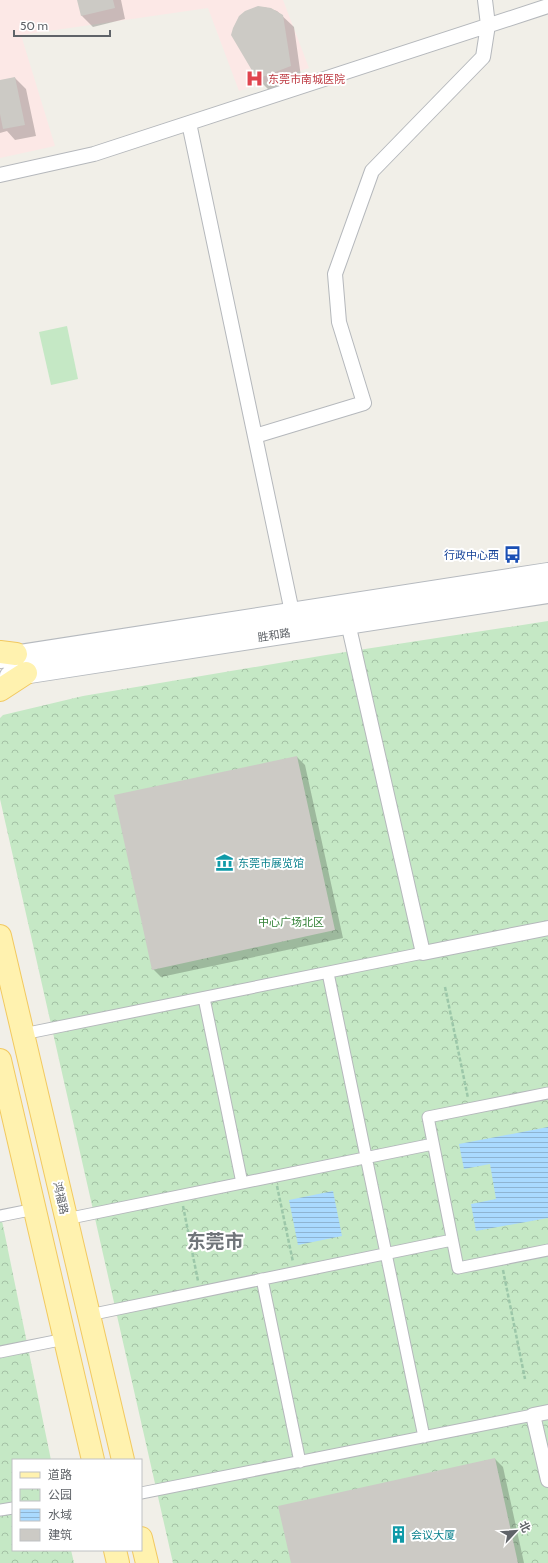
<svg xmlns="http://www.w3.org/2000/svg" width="548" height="1563" font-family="Cabin,'Noto Sans SC',sans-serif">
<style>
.medical{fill:#fce8e6}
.park{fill:url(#park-crowns)}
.garden{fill:#c5e8c5}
.water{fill:url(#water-rules)}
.shadow{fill:#0003}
.building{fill:#cccac5}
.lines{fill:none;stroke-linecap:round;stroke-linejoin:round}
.pedestrian-casing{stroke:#b5b8bc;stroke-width:13}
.minor-casing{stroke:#b5b8bc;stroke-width:16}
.secondary-casing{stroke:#b6babf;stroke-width:22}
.primary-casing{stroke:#f2c960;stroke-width:24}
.path{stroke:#9cc7a9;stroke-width:2.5;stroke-dasharray:4 2;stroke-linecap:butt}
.pedestrian{stroke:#fff;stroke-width:11}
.minor{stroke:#fff;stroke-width:14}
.secondary{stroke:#fff;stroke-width:20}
.primary{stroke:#fff2af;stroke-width:22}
.labels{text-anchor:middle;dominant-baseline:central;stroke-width:4;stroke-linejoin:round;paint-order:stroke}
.health-label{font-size:11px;fill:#be3a42;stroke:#fff;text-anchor:start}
.transit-label{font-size:11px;fill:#164399;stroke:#fff;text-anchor:end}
.street-label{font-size:11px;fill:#5f6368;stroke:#fff}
.culture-label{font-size:11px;fill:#0d838f;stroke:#fff;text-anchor:start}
.park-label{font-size:11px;fill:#348238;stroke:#fff}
.town-label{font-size:19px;font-weight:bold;fill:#70757a;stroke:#fff}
</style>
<defs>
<pattern id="park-crowns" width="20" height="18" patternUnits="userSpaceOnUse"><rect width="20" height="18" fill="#c5e8c5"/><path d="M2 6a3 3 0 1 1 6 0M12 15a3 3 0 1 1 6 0" fill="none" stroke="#a3c0a4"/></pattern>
<pattern id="water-rules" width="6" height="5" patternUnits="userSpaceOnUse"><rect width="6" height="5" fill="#aadaff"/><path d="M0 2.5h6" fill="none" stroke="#8eb4d2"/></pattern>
</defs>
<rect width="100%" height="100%" fill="#f1efe8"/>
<!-- medical -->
<path class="medical" d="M0 0H283L309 68 239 91 208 8 21 35 55 146 0 158Z"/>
<!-- park -->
<path class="park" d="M548 621V1563H173L0 799V718L3 715 83 696 326 655Z
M0 1211 51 1460H13V1550H71L74 1563H0Z"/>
<!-- garden -->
<path class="garden" d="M67 326 78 379 51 385 39 332Z"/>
<!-- water -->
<path class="water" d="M548 1127V1218L476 1231 471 1204 496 1199 490 1164 464 1169 459 1144Z
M333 1191 342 1236 298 1245 289 1200Z"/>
<!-- shadow -->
<path class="shadow" d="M78 0H121L125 19 93 27 82 16Z
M258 7H264L277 11 294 27 301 77 269 90 257 78Z
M15 78 26 89 36 136 15 140 7 131 0 133V81Z
M297 757 305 765 343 938 161 977 153 969Z
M495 1459 503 1467 524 1563H292Z"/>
<!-- building -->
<path class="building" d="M77 0H113L115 8 81 16Z
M258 6 271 8 283 15 291 66 257 79 231 35 233 28 239 16 245 11Z
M15 77 25 125 3 129 0 114V80Z
M297 756 335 930 152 970 114 795Z
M495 1458 518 1563H291L278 1506Z"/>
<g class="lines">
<defs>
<path id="pedestrian" d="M328 973 424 1437
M204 998 242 1183
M23 1034 423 953
M548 1093 428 1117 458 1268 548 1250
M0 1216 35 1209
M66 1219 433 1144
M262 1279 300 1462
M89 1315 452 1240
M0 1352 65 1339
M141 1493 533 1415
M0 1510 13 1508"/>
<path id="minor" d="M189 123 292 612
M0 175 94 154 548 6
M255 436 364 403 339 322 335 274 372 171 483 57 488 25 485 0
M348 623 423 953 548 928
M548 1412 533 1415 548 1480"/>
<path id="secondary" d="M0 658 548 573
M10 676 548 593"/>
<path id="primary" d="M0 652 16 654
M0 690 26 673
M0 936 123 1460
M0 1060 93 1460
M141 1538 147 1563
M115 1550 118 1563"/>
</defs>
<!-- pedestrian casing -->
<use href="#pedestrian" class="pedestrian-casing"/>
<!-- minor casing -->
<use href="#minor" class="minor-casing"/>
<!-- secondary casing -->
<use href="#secondary" class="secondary-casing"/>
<!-- primary casing -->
<use href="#primary" class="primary-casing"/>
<!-- path -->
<path class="path" d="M445 987 468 1098
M277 1186 293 1262
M183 1206 198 1281
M503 1270 525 1379"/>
<!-- pedestrian -->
<use href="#pedestrian" class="pedestrian"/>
<!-- minor -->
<use href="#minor" class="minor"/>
<!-- secondary -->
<use href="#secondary" class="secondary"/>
<!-- primary -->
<use href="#primary" class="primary"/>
</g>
<!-- icons -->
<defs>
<symbol id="hospital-bare" viewBox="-9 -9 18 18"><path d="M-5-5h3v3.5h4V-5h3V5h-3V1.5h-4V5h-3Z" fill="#e0444e" stroke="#fff" stroke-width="2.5" paint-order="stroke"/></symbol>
<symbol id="bus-bare" viewBox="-9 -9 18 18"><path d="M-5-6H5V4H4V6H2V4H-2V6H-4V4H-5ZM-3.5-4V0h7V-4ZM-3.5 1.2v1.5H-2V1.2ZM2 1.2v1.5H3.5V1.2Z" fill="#1a4fb4" stroke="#fff" stroke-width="2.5" paint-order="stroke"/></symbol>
<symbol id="museum-bare" viewBox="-9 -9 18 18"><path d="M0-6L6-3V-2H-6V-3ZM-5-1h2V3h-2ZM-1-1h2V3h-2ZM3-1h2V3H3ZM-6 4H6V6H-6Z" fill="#0f9aa8" stroke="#fff" stroke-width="2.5" paint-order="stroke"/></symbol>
<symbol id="building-bare" viewBox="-9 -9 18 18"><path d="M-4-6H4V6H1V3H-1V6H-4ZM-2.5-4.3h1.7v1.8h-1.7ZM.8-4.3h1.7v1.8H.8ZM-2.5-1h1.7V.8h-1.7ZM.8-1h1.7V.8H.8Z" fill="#0f9aa8" stroke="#fff" stroke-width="2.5" paint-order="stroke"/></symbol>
</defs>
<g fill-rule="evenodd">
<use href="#hospital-bare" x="242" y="66" width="25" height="25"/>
<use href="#bus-bare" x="500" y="542" width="25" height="25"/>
<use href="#museum-bare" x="212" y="850" width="25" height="25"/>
<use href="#building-bare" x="386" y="1522" width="25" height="25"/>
</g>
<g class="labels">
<!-- health labels -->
<g class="health-label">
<text x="268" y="79">东莞市南城医院</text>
</g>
<!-- transit labels -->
<g class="transit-label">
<text x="499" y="555">行政中心西</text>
</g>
<!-- street labels -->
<g class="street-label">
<text transform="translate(274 635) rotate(-9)">胜和路</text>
<text transform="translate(61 1198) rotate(77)">鸿福路</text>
</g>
<!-- culture labels -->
<g class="culture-label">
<text x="238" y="863">东莞市展览馆</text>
<text x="411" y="1535">会议大厦</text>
</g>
<!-- park labels -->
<g class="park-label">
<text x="291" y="922">中心广场北区</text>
</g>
<!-- town labels -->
<g class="town-label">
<text x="215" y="1241">东莞市</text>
</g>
</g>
<!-- legend -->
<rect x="12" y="1459" width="130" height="92" fill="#ffffff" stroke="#bfc1c3"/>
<rect x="20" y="1472" width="20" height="6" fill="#fff2af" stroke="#bfc1c3"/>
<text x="48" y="1479" font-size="12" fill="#5f6368">道路</text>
<rect x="20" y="1489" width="20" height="12" fill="url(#park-crowns)" stroke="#bfc1c3"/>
<text x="48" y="1499" font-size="12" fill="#5f6368">公园</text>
<rect x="20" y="1509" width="20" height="12" fill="url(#water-rules)" stroke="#bfc1c3"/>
<text x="48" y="1519" font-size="12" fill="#5f6368">水域</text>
<rect x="20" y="1529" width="20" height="12" fill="#cccac5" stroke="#bfc1c3"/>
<text x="48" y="1539" font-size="12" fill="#5f6368">建筑</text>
<!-- north arrow -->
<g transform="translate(516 1531) rotate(64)" stroke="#ffffff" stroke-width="3" paint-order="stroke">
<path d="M0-3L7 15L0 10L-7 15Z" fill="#5f6368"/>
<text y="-6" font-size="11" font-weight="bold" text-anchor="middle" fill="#5f6368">北</text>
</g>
<!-- scale -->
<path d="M14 30v6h96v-6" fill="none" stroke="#5f6368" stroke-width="2"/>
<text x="20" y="30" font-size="12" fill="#5f6368" stroke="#ffffff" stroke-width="3" paint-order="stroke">50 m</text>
</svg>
